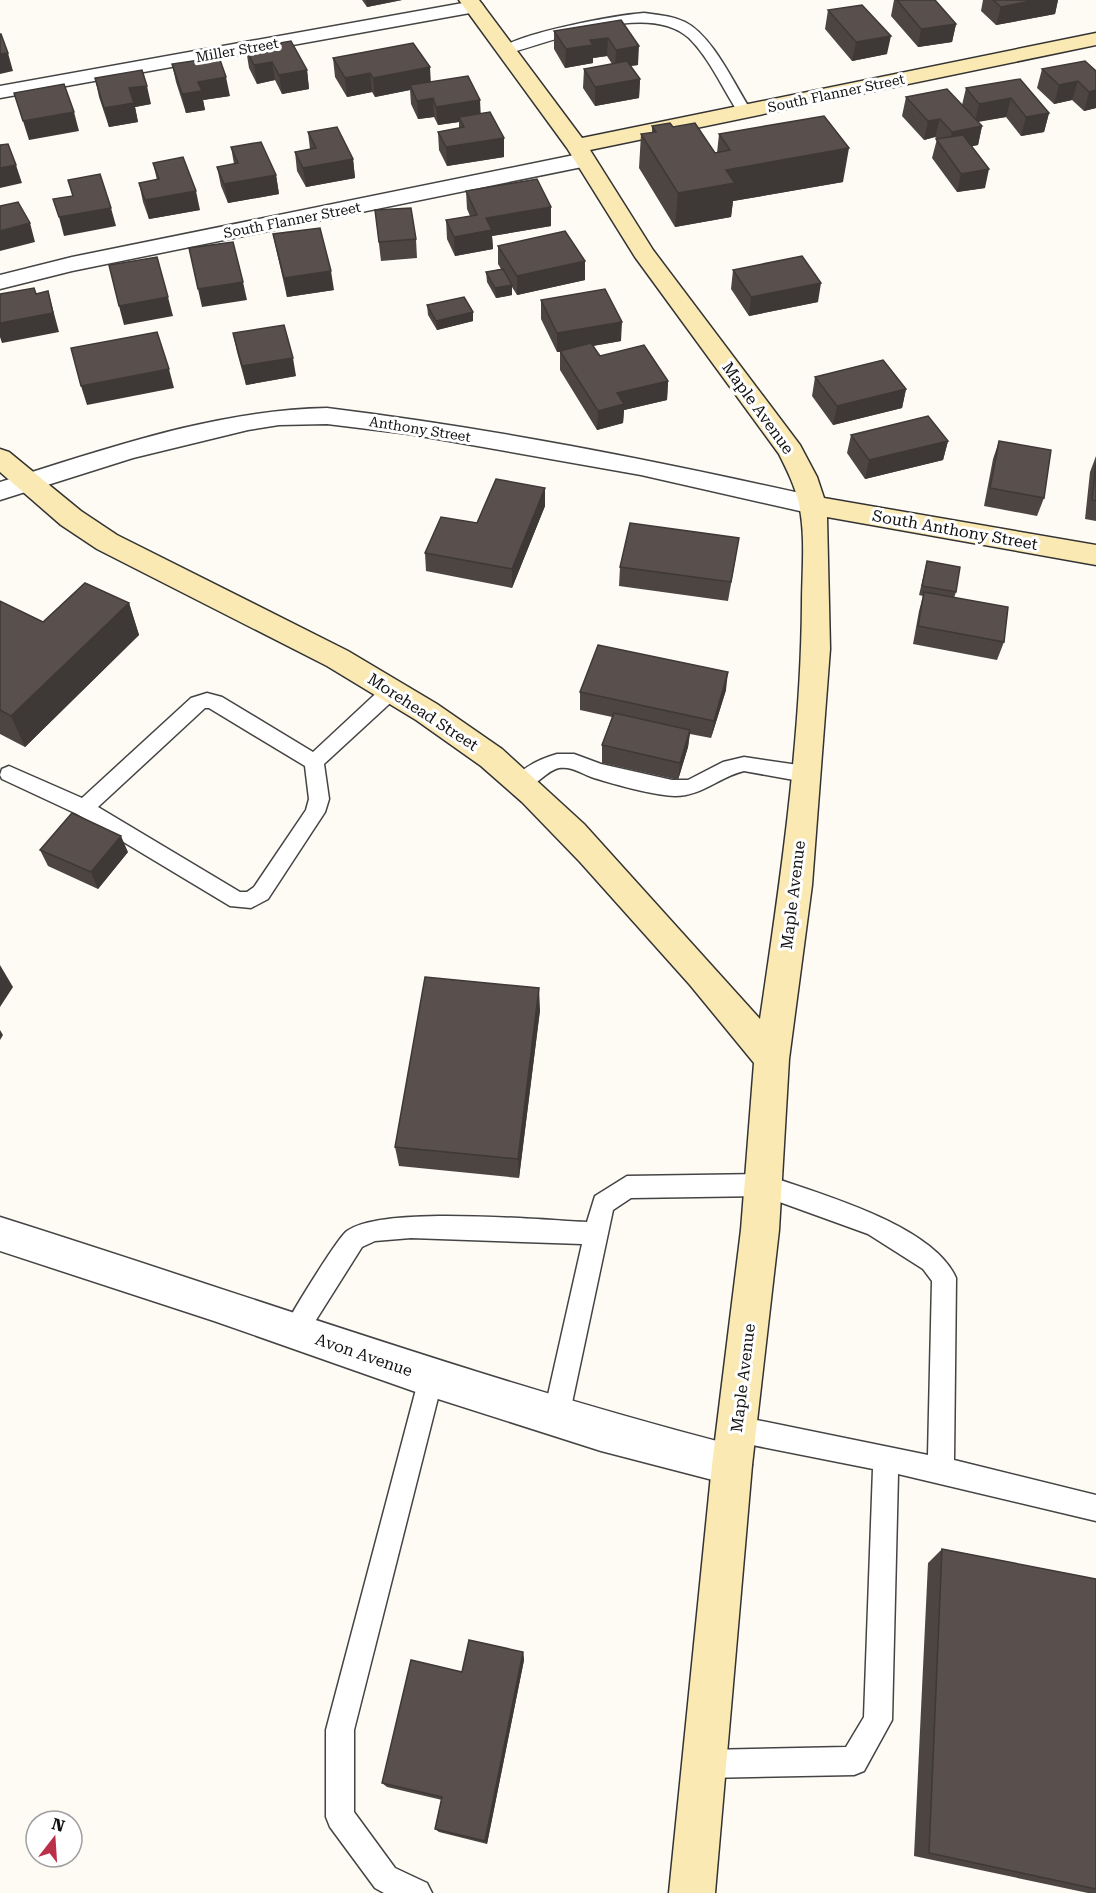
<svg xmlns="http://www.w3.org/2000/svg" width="1096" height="1893" font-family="'Roboto Serif',serif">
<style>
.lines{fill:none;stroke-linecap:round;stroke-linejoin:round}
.lane-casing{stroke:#444;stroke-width:3}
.street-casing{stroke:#444;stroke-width:3}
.secondary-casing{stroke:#333;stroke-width:3}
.lane{fill:#fff;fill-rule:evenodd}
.street{fill:#fff;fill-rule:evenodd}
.secondary{fill:#fbe9b4;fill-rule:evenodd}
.wall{fill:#4d4542}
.shaded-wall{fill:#3e3836}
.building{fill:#59504d;stroke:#3e3836;stroke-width:1.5}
.labels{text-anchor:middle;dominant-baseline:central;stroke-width:6;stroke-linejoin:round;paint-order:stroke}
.far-street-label{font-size:14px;fill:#111;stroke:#fff}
.street-label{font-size:16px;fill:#111;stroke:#fff}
</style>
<rect width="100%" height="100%" fill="#fefbf5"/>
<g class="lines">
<defs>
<path id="lane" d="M644 13C659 15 672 16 685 22 713 36 735 86 752 112L750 115H740C723 90 711 60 689 38 647 0 554 42 505 54L499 50C516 33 618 15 644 13Z
M392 683 399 685 401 690 399 695 324 764 329 799 325 812 268 899 251 908 230 906 77 814 2 779 0 775 2 769 9 766 82 798 191 698 207 693 222 697 313 752 385 685ZM205 708H209L305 766 309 799 306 810 254 887 247 892H240L98 807Z
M557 754H574L601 764 672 780H688L723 762 744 757 805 766 812 769 815 774 812 779 805 782 744 771C719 777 702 796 675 796 652 795 617 785 594 778 582 774 572 766 559 768 542 772 533 794 515 788L512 783C521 767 540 759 557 754Z
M763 1174C816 1193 933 1224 956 1278L954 1460 1096 1495V1521L898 1474 892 1720 864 1771 854 1775 705 1778 695 1774 691 1764 695 1754 705 1750 846 1747 864 1717 873 1469 737 1442 728 1438 724 1429 728 1420 737 1416 928 1455 932 1281 923 1269 868 1234 763 1196 631 1198 613 1210 569 1417 565 1426 556 1430 547 1426 543 1417 582 1244 411 1238 375 1241 362 1247 304 1339 295 1343 286 1339 283 1331C288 1318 338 1237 347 1231 382 1205 538 1220 587 1222L595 1196 627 1176Z
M431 1366 440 1369 443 1378 354 1730V1812L395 1868 427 1883 432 1893H384L375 1888 330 1827 326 1817V1730L419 1378 422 1369Z"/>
<path id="street" d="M474 1 481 3 484 7 481 11 0 98V86Z
M584 153 592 155 595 160 592 165 72 271 0 289V275L72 257Z
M327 408C491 428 652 460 813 496L822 499 826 505 822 511 813 514 641 475 409 434 327 424 279 425 248 430 133 458 0 500V482C106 449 215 410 327 408Z
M0 1217C244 1294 484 1381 732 1445L746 1451 752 1465 746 1479 732 1485 601 1451 413 1391 214 1321 0 1251Z"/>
<path id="secondary" d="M459 0H479L582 138 1096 33V45L590 150 653 250 800 445 817 477 824 498 1096 545V565L827 517 830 649 812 885 789 1059 779 1230 752 1465 715 1893H669L712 1465 741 1230 754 1063 690 985 580 862 522 802 481 766 416 720 327 666 97 549 61 525 0 472V449L9 452 81 511 117 535 348 651 437 704 502 749 584 824 760 1019C780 884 801 740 802 604 802 572 806 536 799 504 795 486 787 470 779 454L635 257 567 148Z"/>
</defs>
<!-- lane casing -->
<use href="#lane" class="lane-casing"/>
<!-- street casing -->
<use href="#street" class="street-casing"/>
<!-- secondary casing -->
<use href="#secondary" class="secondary-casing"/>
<!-- lane -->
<use href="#lane" class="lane"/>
<!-- street -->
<use href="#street" class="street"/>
<!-- secondary -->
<use href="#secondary" class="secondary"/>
</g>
<!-- wall -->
<path class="wall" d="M362 0H402L367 7Z
M894 0H935L956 24 952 42 918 47 891 16Z
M983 0H1058L1055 14 996 25 981 11Z
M828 10 887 54 852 61 825 29Z
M621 20 638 65 630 66 640 79 639 98 595 106 583 88 584 69 612 64 607 56 593 58V63L565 68 554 49V31Z
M246 49 307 70 309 89 282 94 275 80 257 84 249 68Z
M333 58 431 82 480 100V113L504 138V157L447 166 439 150 438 132 459 128V122L438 125 434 117 418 119 411 104 410 90 375 97 372 92 347 97 335 77Z
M172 64 230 96 203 100 205 110 186 113 176 82Z
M1042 69 1096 71V108L1084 111 1072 100 1054 104 1037 88Z
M95 78 151 104 135 107 138 122 109 127 99 97Z
M1020 79 1049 113 1044 132 1021 136 1006 117 978 122 982 126 978 145 972 146 985 188 957 192 932 158 937 139 935 137 924 140 902 116 906 97 962 105 966 88Z
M652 126 673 127 715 153H717L719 134 843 182 733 201 731 217 675 227 639 168 641 134 652 133Z
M308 132 353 159 355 178 306 187 297 171 295 152 310 149Z
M231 147 276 175 279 194 228 203 221 186 217 167 234 164Z
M153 163 200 210 149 219 143 202 139 183 157 180Z
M466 191 551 226 492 236 493 249 455 256 447 239 446 220 470 216 467 209Z
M375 210 416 239 417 258 381 261Z
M273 234 334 290 287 297 277 253Z
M498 246 585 280 517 295 512 287V295L496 298 487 282 486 272 501 269 498 264Z
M733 270 818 302 749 316 731 289Z
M541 300 621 341 593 346 600 356 668 381 667 400 624 410 623 423 597 430 560 370V352H557L541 319Z
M427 305 473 321 437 330 428 315Z
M233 333 296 376 246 385 237 352Z
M815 377 906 389 902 408 833 425 812 396Z
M851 435 948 441 943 460 865 479 847 453Z
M999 441 1044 498 1037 516 984 506 993 459Z
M1096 456V521L1085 519 1090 472Z
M545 488V506L512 588 426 571 425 553 477 523Z
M736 556 728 601 619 586 620 567Z
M927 561 956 592 954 598 1004 642 997 660 913 644 919 611 923 596 919 595Z
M0 601 43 622 129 603 139 635 25 747 0 734Z
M726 690 711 738 690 734 688 747 678 780 602 763V745L612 717 580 710V692Z
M40 850 128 852 98 889 48 866Z
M540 1010 519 1178 399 1166 395 1147Z
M942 1549 1096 1579V1893H1088L914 1856 928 1563Z
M523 1652 524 1660 487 1844 439 1832 435 1829 442 1800 387 1787 382 1783 462 1672Z"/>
<!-- shaded-wall -->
<path class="shaded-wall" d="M366 0H402L367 7Z
M1035 0H1058L1055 14 996 25 1001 7Z
M956 24 952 42 918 47 921 29Z
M891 36 887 54 852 61 856 42Z
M608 38 607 56 593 58V63L565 68 566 49 590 40Z
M639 46 638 65 615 68 616 50Z
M8 53 13 71 0 74V54Z
M272 62 275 80 257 84 254 65Z
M430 67 431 85H410V90L375 97 373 78Z
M307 70 309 89 282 94 279 75Z
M370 73 372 92 347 97 345 78Z
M226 77 230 96 203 100 205 110 186 113 182 94 198 82Z
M640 79 639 98 595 106V87Z
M1078 81 1072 100 1054 104 1059 85Z
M147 86 151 104 135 107 138 122 109 127 104 108 129 88Z
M1096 90V108L1084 111 1089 92Z
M433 98 434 117 418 119 417 101Z
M1011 98 1006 117 975 122 979 104Z
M480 100 481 119 459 117V122L438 125 436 107Z
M74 112 79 131 29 140 23 121Z
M1049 113 1044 132 1021 136 1026 117Z
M940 119 935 137 924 140 928 121Z
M982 126 978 145 948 151 952 132Z
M504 138V157L447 166 446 147Z
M849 148 843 182 733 201 731 217 675 227 678 193 726 170Z
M353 159 355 178 306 187 303 168Z
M16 165 22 183 0 188V168Z
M989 169 985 188 957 192 961 174Z
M276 175 279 194 228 203 224 184Z
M196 191 200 210 149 219 145 200Z
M551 207V226L492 236 493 249 455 256 454 237 486 218Z
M111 208 116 226 64 236 59 217Z
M30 223 35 242 0 251V231Z
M585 261V280L517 295V276Z
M331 271 334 290 287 297 284 278Z
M243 282 247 300 202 307 198 289Z
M821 283 818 302 749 316 751 297Z
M512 285V295L496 298 495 288Z
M48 291 59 332 2 343 0 337V323Z
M168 297 173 316 124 325 119 306Z
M473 312V321L437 330 436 321Z
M622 322 621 341 557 352V333Z
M293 358 296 376 246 385 242 366Z
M169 369 174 388 87 405 81 386Z
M668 381 667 400 624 410 623 423 597 430 598 411 617 393Z
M906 389 902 408 833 425 837 406Z
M948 441 943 460 865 479 869 460Z
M545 488V506L512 588V569Z
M129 603 139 635 25 747 11 716Z
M728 672 726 690 711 738 714 721Z
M690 730 688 747 678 780 680 763Z
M121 836 128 852 98 889 91 872Z
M0 965 13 987 0 1007Z
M539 988 540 1010 519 1178 518 1159Z
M0 1030 3 1035 0 1040Z
M523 1652 524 1660 487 1844 485 1841Z"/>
<!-- building -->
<path class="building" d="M897 0H935L956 24 921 29Z
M993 0H1035L1001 7Z
M862 5 891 36 856 42 828 10Z
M621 20 639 46 616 50 608 38 590 40 593 45 566 49 554 31Z
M0 34H1L8 53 0 54Z
M291 41 307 70 279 75 272 62 254 65 246 49Z
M413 43 430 67 373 78 370 73 345 78 333 58Z
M219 57 226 77 198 82 202 91 182 94 172 64Z
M627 61 640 79 595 87 584 69Z
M1085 61 1096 71V90L1089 92 1078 81 1059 85 1042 69Z
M142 70 147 86 129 88 134 103 104 108 95 78Z
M468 76 480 100 436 107 433 98 417 101 410 85Z
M1020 79 1049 113 1026 117 1011 98 979 104 966 88Z
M64 84 74 112 23 121 14 93Z
M947 89 982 126 952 132 940 119 928 121 906 97Z
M490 112 504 138 446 147 438 132 464 127 459 117Z
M824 116 849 148 726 170 735 183 678 193 641 134 656 132 652 126 670 123 673 127 695 123 715 153 730 150 719 134Z
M337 127 353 159 303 168 295 152 316 148 308 132Z
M963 135 989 169 961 174 936 139Z
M261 142 276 175 224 184 217 167 238 163 231 147Z
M8 144 16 165 0 168V145Z
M183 157 196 191 145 200 139 183 159 179 153 163Z
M100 174 111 208 59 217 53 199 73 196 68 180Z
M537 179 551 207 486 218 492 230 454 237 446 220 477 215 466 191Z
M18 202 30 223 0 231V206Z
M411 208 416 239 379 242 375 210Z
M320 228 331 271 284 278 273 234Z
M565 231 585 261 517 276 498 246Z
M233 242 243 282 198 289 189 248Z
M802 256 821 283 751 297 733 270Z
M157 257 168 297 119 306 109 265Z
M503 269 512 285 495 288 486 272Z
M34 288 36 294 48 291 53 313 0 323V294Z
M605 289 622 322 557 333 541 300Z
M464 297 473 312 436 321 427 305Z
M284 325 293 358 242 366 233 333Z
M157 332 169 369 81 386 71 348Z
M591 343 600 356 644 345 668 381 617 393 624 404 598 411 560 351Z
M883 360 906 389 837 406 815 377Z
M928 416 948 441 869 460 851 435Z
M999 441 1051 450 1044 498 990 488Z
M1096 463V501L1092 500Z
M496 479 545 488 512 569 425 553 441 517 477 523Z
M630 523 739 538 731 582 620 567Z
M927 561 960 567 956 592 922 586Z
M85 583 129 603 11 716 0 710V601L43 622Z
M924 592 1008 607 1004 642 918 626Z
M598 645 728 672 714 721 580 692Z
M614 713 690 730 680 763 602 745Z
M72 813 121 836 91 872 40 850Z
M425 977 539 988 518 1159 395 1147Z
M942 1549 1096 1579V1889L929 1853Z
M469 1640 523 1652 485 1841 435 1829 442 1797 382 1783 411 1660 462 1672Z"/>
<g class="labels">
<!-- far-street labels -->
<g class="far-street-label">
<text transform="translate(237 50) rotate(-10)">Miller Street</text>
<text transform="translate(836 93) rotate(-12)">South Flanner Street</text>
<text transform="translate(292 220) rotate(-11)">South Flanner Street</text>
<text transform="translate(420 429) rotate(9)">Anthony Street</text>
</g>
<!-- street labels -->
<g class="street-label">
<text transform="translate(758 408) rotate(54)">Maple Avenue</text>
<text transform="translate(955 530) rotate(10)">South Anthony Street</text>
<text transform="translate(423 712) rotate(33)">Morehead Street</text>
<text transform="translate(793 895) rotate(-83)">Maple Avenue</text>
<text transform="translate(364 1355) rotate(19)">Avon Avenue</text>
<text transform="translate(743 1378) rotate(-83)">Maple Avenue</text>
</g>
</g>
<!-- north arrow -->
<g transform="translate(54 1839) rotate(17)"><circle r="28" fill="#ffffff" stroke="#a0a0a0" stroke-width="1.5"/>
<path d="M0-4.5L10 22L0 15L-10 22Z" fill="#bb2f48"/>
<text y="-9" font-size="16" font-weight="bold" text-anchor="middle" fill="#111111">N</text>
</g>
</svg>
